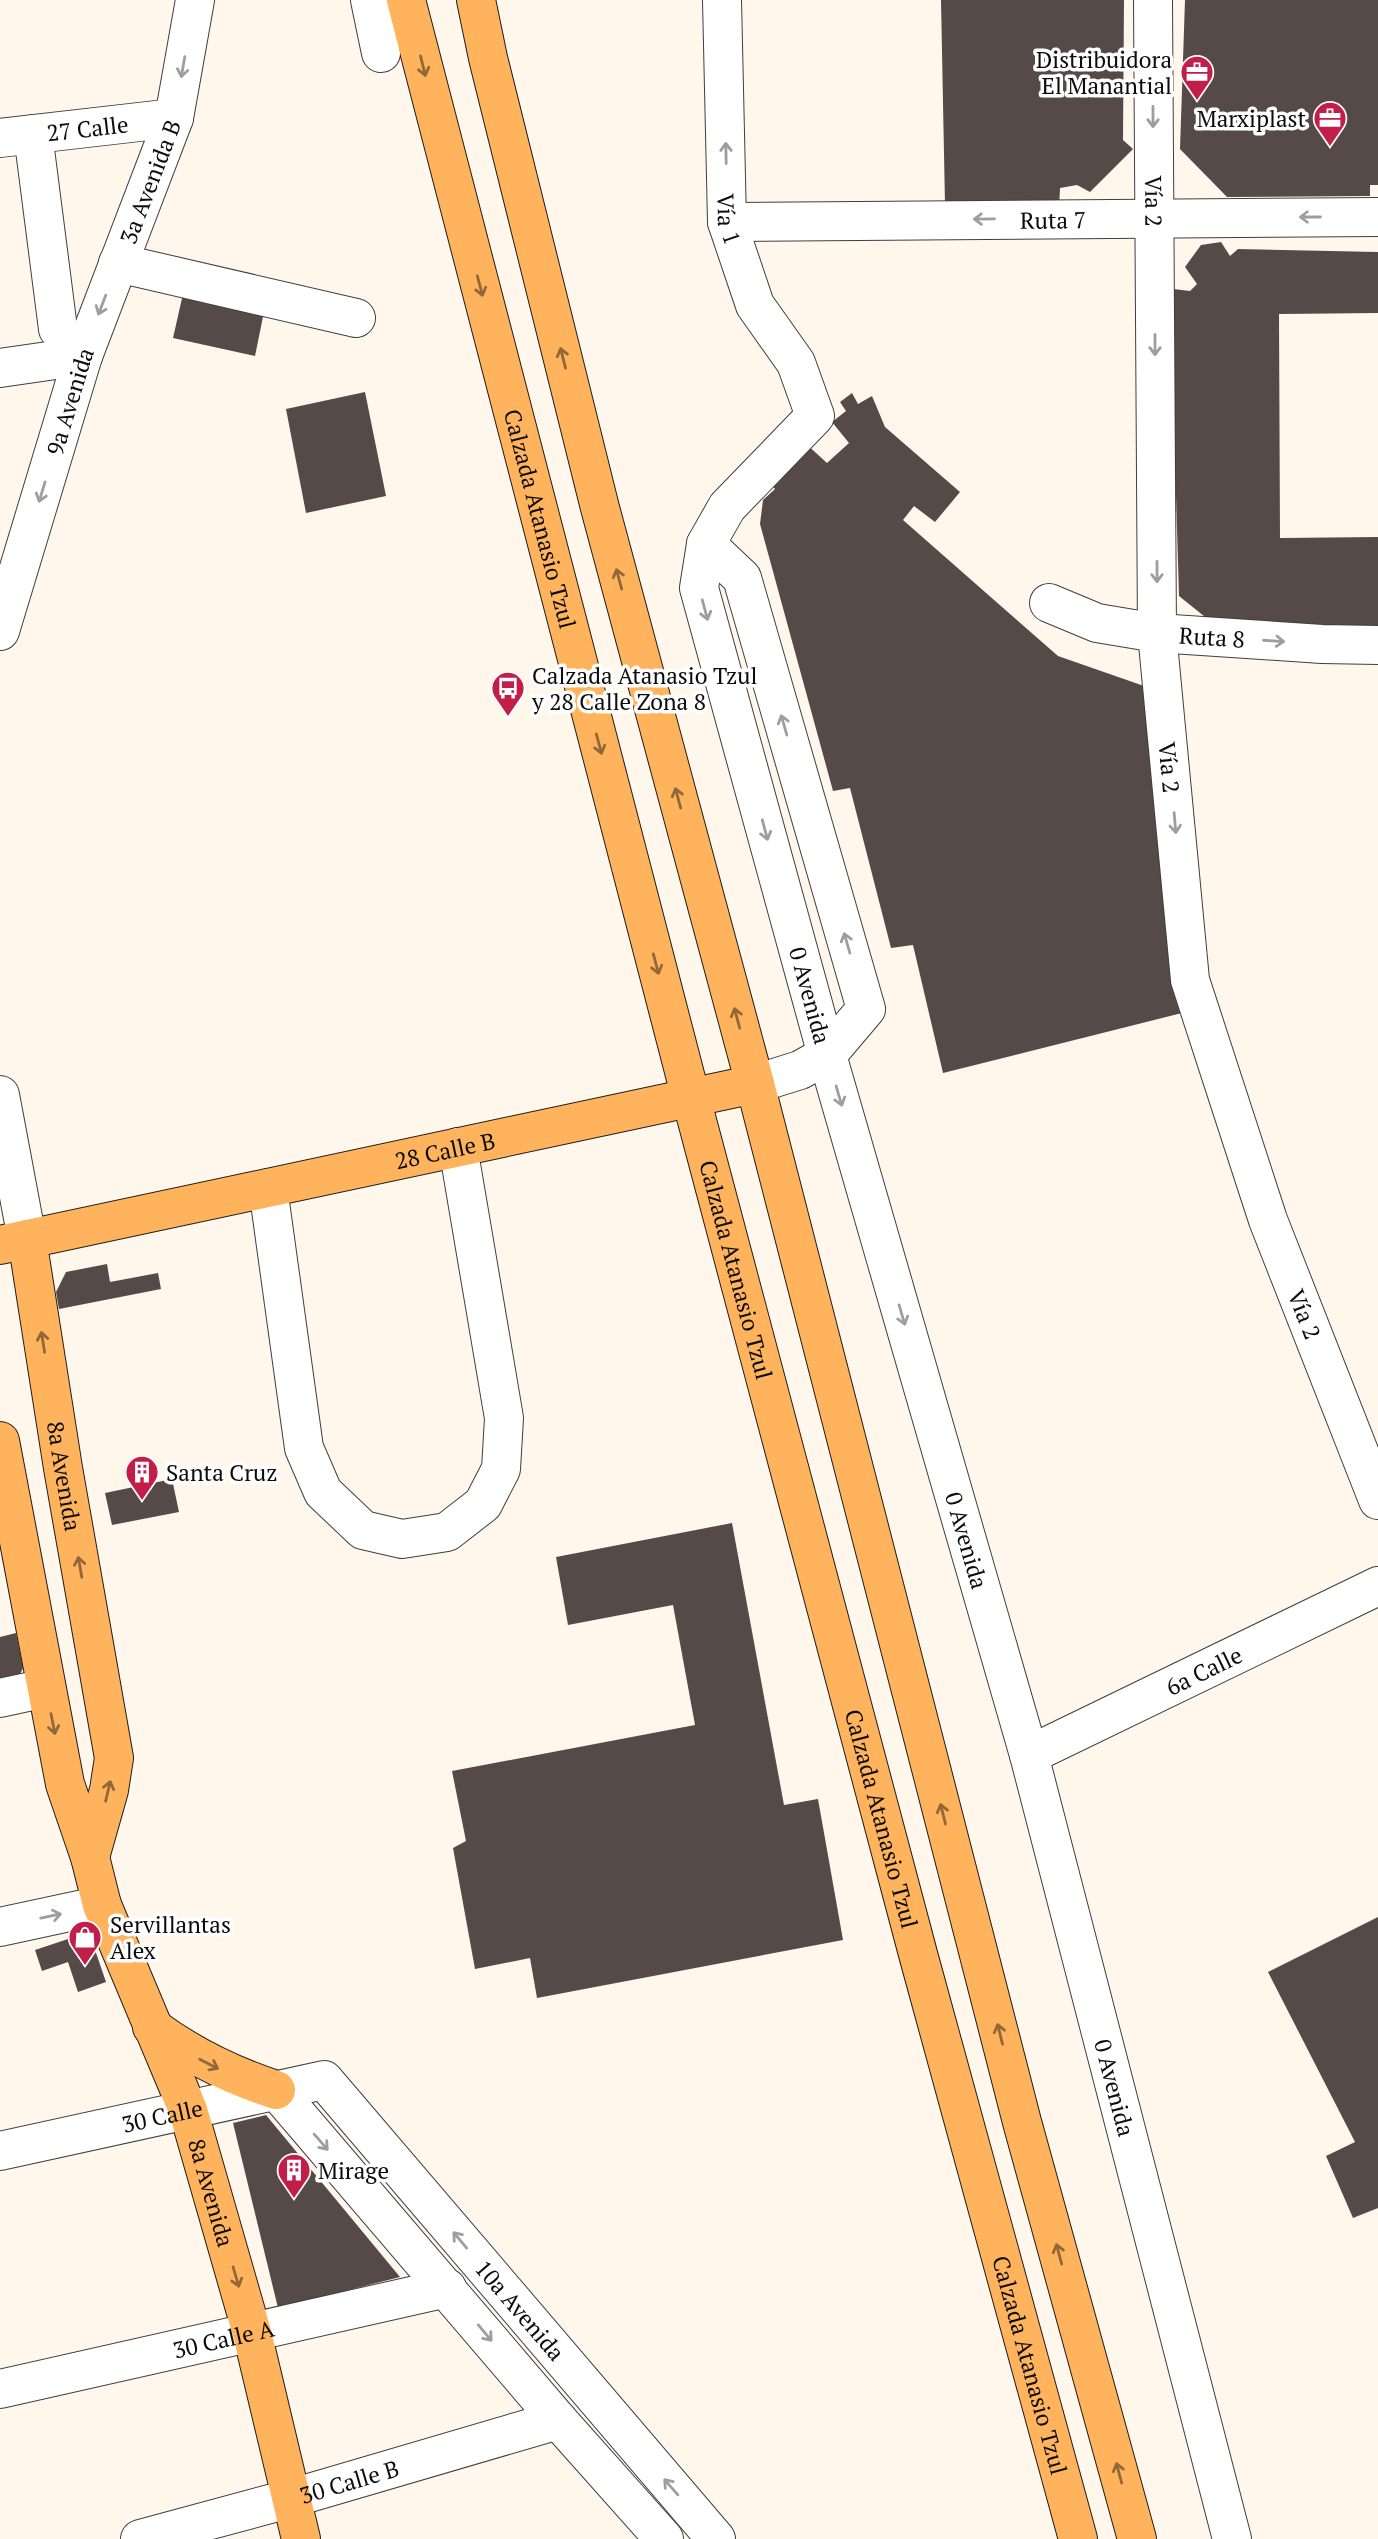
<svg xmlns="http://www.w3.org/2000/svg" width="1378" height="2539" font-family="'PT Serif',serif">
<style>
.building{fill:#564a48}
.lines{fill:none;stroke-linecap:round;stroke-linejoin:round}
.minor-casing{stroke:#3f3f3f;stroke-width:40}
.major-casing{stroke:#1d1d1d;stroke-width:40}
.minor{stroke:#fff;stroke-width:38}
.major{stroke:#ffb35c;stroke-width:38}
.oneway{stroke:#926838}
.oneway2{stroke:#9e9e9e}
.labels{text-anchor:middle;dominant-baseline:central;stroke-width:7;stroke-linejoin:round;paint-order:stroke}
.poi-label{font-size:23px;fill:#0c0c0c;stroke:#fff;text-anchor:start}
.street-label{font-size:23px;fill:#0c0c0c;stroke:#fff}
</style>
<rect width="100%" height="100%" fill="#fff7ec"/>
<!-- building -->
<path class="building" d="M941 0H1124L1123 140 1133 149 1090 192 1077 185 1060 188 1059 211 945 205Z
M1185 0H1378V185H1370V196L1227 197 1180 149Z
M1221 242 1230 256 1238 249 1378 252V313L1279 314 1280 538 1378 537V627L1220 629 1179 596 1171 326 1165 288 1190 291 1197 284 1185 267 1201 245Z
M185 285 266 302 255 356 173 338Z
M365 392 386 496 306 513 286 409Z
M852 393 858 404 872 396 885 427 960 492 935 522 914 506 903 520 1058 656 1144 686 1182 1013 943 1073 913 945 891 948 850 788 833 791 760 524 763 500 775 489 764 476 804 442 827 463 849 443 832 422 846 411 840 402Z
M107 1264 110 1282 158 1273 161 1289 59 1309 56 1292 66 1272Z
M172 1479 179 1512 112 1525 105 1493Z
M732 1523 784 1805 818 1799 843 1940 537 1998 530 1958 475 1969 453 1848 466 1841 452 1771 695 1725 673 1605 568 1625 556 1557Z
M16 1633 23 1668 13 1689 0 1692V1637Z
M1378 1917V2208L1353 2218 1326 2156 1355 2142 1268 1972Z
M77 1936 93 1944 106 1982 78 1992 68 1962 42 1971 35 1950Z
M266 2115 400 2277 278 2308 233 2123Z"/>
<g class="lines">
<defs>
<g id="minor">
<path d="M370 0 381 53"/>
<path id="s1" d="M722 0 727 222 755 305 796 363 815 416 727 507 706 544 699 588 827 1055 1029 1755 1232 2539"/>
<path id="s2" d="M1153 0 1157 633 1190 980 1268 1220 1378 1500"/>
<path d="M33 134 58 329 83 356"/>
<path id="s3" d="M0 138 174 118"/>
<path id="s4" d="M727 222 1378 217"/>
<path d="M118 263 356 318"/>
<path d="M0 368 83 356"/>
<path d="M706 544 742 578 866 1009 827 1055 800 1070 755 1084"/>
<path id="s5" d="M1049 603 1097 623 1157 633 1322 644 1378 645"/>
<path id="s6" d="M0 631 83 356 174 118 195 0"/>
<path d="M0 1095 27 1239"/>
<path d="M268 1188 304 1448 323 1492 363 1530 402 1539 447 1532 483 1504 501 1469 504 1418 458 1147"/>
<path d="M0 1698 46 1688"/>
<path id="s7" d="M1029 1755 1378 1586"/>
<path d="M0 1927 102 1905"/>
<path d="M276 2090 558 2420 664 2539"/>
<path id="s8" d="M0 2151 324 2080 716 2539"/>
<path id="s9" d="M0 2389 447 2288"/>
<path id="s10" d="M140 2539 292 2498 558 2420"/>
</g>
<g id="major">
<path id="s11" d="M406 0 691 1098 918 1954 1078 2539"/>
<path d="M476 0 488 58 600 508 755 1084 1022 2122 1137 2539"/>
<path id="s12" d="M27 1239 63 1468 114 1758 109 1790 90 1857"/>
<path id="s13" d="M0 1245 755 1084"/>
<path id="s14" d="M0 1441 65 1784 90 1857 102 1905 188 2110 252 2333 301 2539"/>
<path d="M152 2027C191 2056 230 2075 276 2090"/>
</g>
</defs>
<!-- minor casing -->
<use href="#minor" class="minor-casing"/>
<!-- major casing -->
<use href="#major" class="major-casing"/>
<!-- minor -->
<use href="#minor" class="minor"/>
<!-- major -->
<use href="#major" class="major"/>
</g>
<!-- one-way arrows -->
<defs><path id="oneway-shaft" d="M-6 0H5M1.5-3L5.5 0L1.5 3" fill="none" stroke-width="1.6" stroke-linecap="round" stroke-linejoin="round" transform="scale(1.75)"/></defs>
<g class="oneway">
<use href="#oneway-shaft" transform="translate(423 66) rotate(76)"/>
<use href="#oneway-shaft" transform="translate(480 286) rotate(75)"/>
<use href="#oneway-shaft" transform="translate(563 358) rotate(-104)"/>
<use href="#oneway-shaft" transform="translate(619 579) rotate(-105)"/>
<use href="#oneway-shaft" transform="translate(599 744) rotate(75)"/>
<use href="#oneway-shaft" transform="translate(678 798) rotate(-105)"/>
<use href="#oneway-shaft" transform="translate(656 964) rotate(75)"/>
<use href="#oneway-shaft" transform="translate(737 1018) rotate(-105)"/>
<use href="#oneway-shaft" transform="translate(43 1342) rotate(-99)"/>
<use href="#oneway-shaft" transform="translate(80 1567) rotate(-100)"/>
<use href="#oneway-shaft" transform="translate(53 1724) rotate(79)"/>
<use href="#oneway-shaft" transform="translate(108 1791) rotate(-77)"/>
<use href="#oneway-shaft" transform="translate(943 1814) rotate(-104)"/>
<use href="#oneway-shaft" transform="translate(1000 2034) rotate(-104)"/>
<use href="#oneway-shaft" transform="translate(209 2064) rotate(27)"/>
<use href="#oneway-shaft" transform="translate(1059 2254) rotate(-105)"/>
<use href="#oneway-shaft" transform="translate(236 2277) rotate(74)"/>
<use href="#oneway-shaft" transform="translate(1119 2473) rotate(-105)"/>
</g>
<g class="oneway2">
<use href="#oneway-shaft" transform="translate(183 67) rotate(100)"/>
<use href="#oneway-shaft" transform="translate(1153 117) rotate(90)"/>
<use href="#oneway-shaft" transform="translate(726 153) rotate(-91)"/>
<use href="#oneway-shaft" transform="translate(1310 217) rotate(180)"/>
<use href="#oneway-shaft" transform="translate(984 219) rotate(179)"/>
<use href="#oneway-shaft" transform="translate(102 305) rotate(111)"/>
<use href="#oneway-shaft" transform="translate(1155 345) rotate(90)"/>
<use href="#oneway-shaft" transform="translate(42 492) rotate(107)"/>
<use href="#oneway-shaft" transform="translate(1157 572) rotate(90)"/>
<use href="#oneway-shaft" transform="translate(705 610) rotate(75)"/>
<use href="#oneway-shaft" transform="translate(1274 641) rotate(4)"/>
<use href="#oneway-shaft" transform="translate(784 725) rotate(-106)"/>
<use href="#oneway-shaft" transform="translate(1175 823) rotate(85)"/>
<use href="#oneway-shaft" transform="translate(765 830) rotate(75)"/>
<use href="#oneway-shaft" transform="translate(847 943) rotate(-106)"/>
<use href="#oneway-shaft" transform="translate(839 1096) rotate(74)"/>
<use href="#oneway-shaft" transform="translate(902 1315) rotate(74)"/>
<use href="#oneway-shaft" transform="translate(51 1916) rotate(-12)"/>
<use href="#oneway-shaft" transform="translate(321 2142) rotate(49)"/>
<use href="#oneway-shaft" transform="translate(460 2240) rotate(-130)"/>
<use href="#oneway-shaft" transform="translate(485 2333) rotate(50)"/>
<use href="#oneway-shaft" transform="translate(671 2487) rotate(-131)"/>
</g>
<!-- icons -->
<defs>
<symbol id="office-pin" viewBox="-11 -11 22 30"><path d="M0 17L-7.5 6A9.5 9.5 0 1 1 7.5 6Z" fill="#c31d4a" stroke="#fff"/><path d="M-6-3h4V-5.5h4V-3h4V5H-6ZM-1-4.5V-3h2v-1.5ZM-6 0V1H6V0Z" fill="#fff"/></symbol>
<symbol id="bus-pin" viewBox="-11 -11 22 30"><path d="M0 17L-7.5 6A9.5 9.5 0 1 1 7.5 6Z" fill="#c31d4a" stroke="#fff"/><path d="M-5-6H5V4H4V6H2V4H-2V6H-4V4H-5ZM-3.5-4V0h7V-4ZM-3.5 1.2v1.5H-2V1.2ZM2 1.2v1.5H3.5V1.2Z" fill="#fff"/></symbol>
<symbol id="building-pin" viewBox="-11 -11 22 30"><path d="M0 17L-7.5 6A9.5 9.5 0 1 1 7.5 6Z" fill="#c31d4a" stroke="#fff"/><path d="M-4-6H4V6H1V3H-1V6H-4ZM-2.5-4.3h1.7v1.8h-1.7ZM.8-4.3h1.7v1.8H.8ZM-2.5-1h1.7V.8h-1.7ZM.8-1h1.7V.8H.8Z" fill="#fff"/></symbol>
<symbol id="shop-pin" viewBox="-11 -11 22 30"><path d="M0 17L-7.5 6A9.5 9.5 0 1 1 7.5 6Z" fill="#c31d4a" stroke="#fff"/><path d="M-5-2.5h2.3a2.7 3.5 0 0 1 5.4 0H5L5.5 6h-11ZM-1.5-2.5h3a1.5 2.3 0 0 0-3 0Z" fill="#fff"/></symbol>
</defs>
<g fill-rule="evenodd">
<use href="#office-pin" x="1178" y="53" width="38" height="52"/>
<use href="#office-pin" x="1311" y="99" width="38" height="52"/>
<use href="#bus-pin" x="489" y="669" width="38" height="52"/>
<use href="#building-pin" x="123" y="1453" width="38" height="52"/>
<use href="#shop-pin" x="66" y="1918" width="38" height="52"/>
<use href="#building-pin" x="275" y="2151" width="38" height="52"/>
</g>
<g class="labels">
<!-- poi labels -->
<g class="poi-label">
<text x="1172" y="59" text-anchor="end">Distribuidora<tspan x="1172" dy="26">El Manantial</tspan></text>
<text x="1306" y="118" text-anchor="end">Marxiplast</text>
<text x="532" y="675">Calzada Atanasio Tzul<tspan x="532" dy="26">y 28 Calle Zona 8</tspan></text>
<text x="166" y="1472">Santa Cruz</text>
<text x="110" y="1924">Servillantas<tspan x="110" dy="26">Alex</tspan></text>
<text x="318" y="2170">Mirage</text>
</g>
<!-- street labels -->
<g class="street-label">
<text stroke="none"><textPath href="#s3" startOffset="88">27 Calle</textPath></text>
<text stroke="none"><textPath href="#s6" startOffset="474">3a Avenida B</textPath></text>
<text stroke="none"><textPath href="#s2" startOffset="201">Vía 2</textPath></text>
<text stroke="none"><textPath href="#s1" startOffset="219">Vía 1</textPath></text>
<text stroke="none"><textPath href="#s4" startOffset="326">Ruta 7</textPath></text>
<text stroke="none"><textPath href="#s6" startOffset="240">9a Avenida</textPath></text>
<text stroke="none"><textPath href="#s11" startOffset="536">Calzada Atanasio Tzul</textPath></text>
<text stroke="none"><textPath href="#s5" startOffset="168">Ruta 8</textPath></text>
<text stroke="none"><textPath href="#s2" startOffset="768">Vía 2</textPath></text>
<text stroke="none"><textPath href="#s1" startOffset="1073">0 Avenida</textPath></text>
<text stroke="none"><textPath href="#s13" startOffset="455">28 Calle B</textPath></text>
<text stroke="none"><textPath href="#s11" startOffset="1312">Calzada Atanasio Tzul</textPath></text>
<text stroke="none"><textPath href="#s2" startOffset="1335">Vía 2</textPath></text>
<text stroke="none"><textPath href="#s12" startOffset="240">8a Avenida</textPath></text>
<text stroke="none"><textPath href="#s1" startOffset="1640">0 Avenida</textPath></text>
<text stroke="none"><textPath href="#s7" startOffset="194">6a Calle</textPath></text>
<text stroke="none"><textPath href="#s11" startOffset="1880">Calzada Atanasio Tzul</textPath></text>
<text stroke="none"><textPath href="#s1" startOffset="2207">0 Avenida</textPath></text>
<text stroke="none"><textPath href="#s8" startOffset="166">30 Calle</textPath></text>
<text stroke="none"><textPath href="#s14" startOffset="784">8a Avenida</textPath></text>
<text stroke="none"><textPath href="#s8" startOffset="634">10a Avenida</textPath></text>
<text stroke="none"><textPath href="#s9" startOffset="229">30 Calle A</textPath></text>
<text stroke="none"><textPath href="#s11" startOffset="2446">Calzada Atanasio Tzul</textPath></text>
<text stroke="none"><textPath href="#s10" startOffset="217">30 Calle B</textPath></text>
</g>
</g>
</svg>
